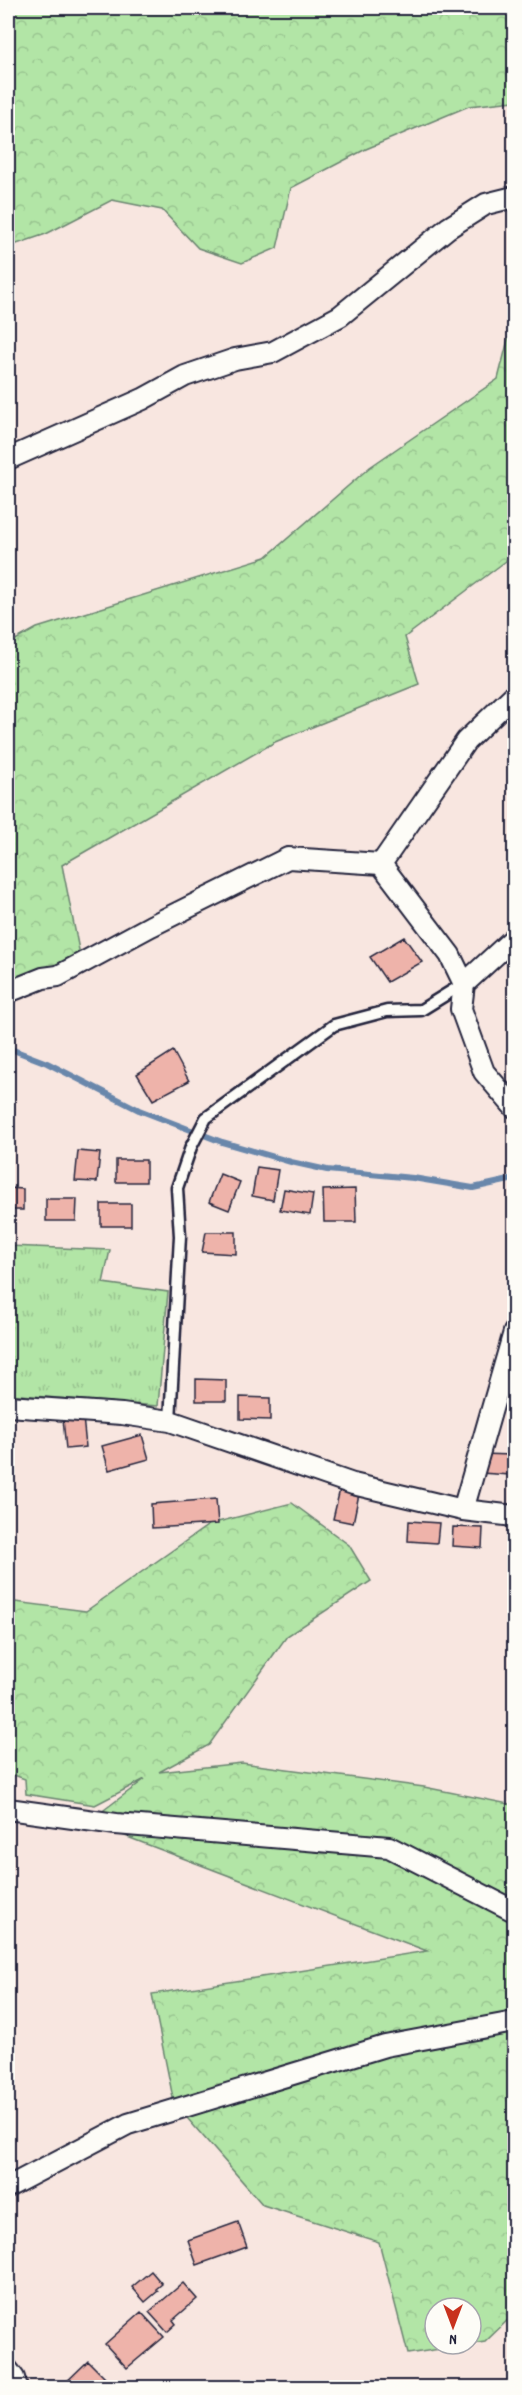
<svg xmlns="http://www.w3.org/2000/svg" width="522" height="2395" font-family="Dekko,sans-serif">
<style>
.grass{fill:url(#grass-tufts);stroke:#6a8470;stroke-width:1.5}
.forest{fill:url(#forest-crowns);stroke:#6a8470;stroke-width:1.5;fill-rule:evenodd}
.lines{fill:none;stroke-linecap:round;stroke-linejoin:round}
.stream{stroke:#6987ab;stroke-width:6}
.building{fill:#eeb3aa;stroke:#22223b;stroke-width:1.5}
.lane-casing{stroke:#22223b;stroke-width:15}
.street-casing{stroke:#22223b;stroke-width:24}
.lane{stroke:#fdfcf7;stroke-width:10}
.street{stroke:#fdfcf7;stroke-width:20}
</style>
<defs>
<pattern id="grass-tufts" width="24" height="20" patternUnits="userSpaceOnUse" patternTransform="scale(1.5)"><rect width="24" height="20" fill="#b2e5a6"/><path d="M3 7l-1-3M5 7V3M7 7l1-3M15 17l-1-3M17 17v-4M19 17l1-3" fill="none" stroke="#99c490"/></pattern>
<pattern id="forest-crowns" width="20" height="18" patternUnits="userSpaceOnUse" patternTransform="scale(1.5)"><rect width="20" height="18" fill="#b2e5a6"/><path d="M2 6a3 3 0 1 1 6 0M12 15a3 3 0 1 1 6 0" fill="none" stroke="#99c490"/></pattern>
</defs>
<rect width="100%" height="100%" fill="#f8e6e0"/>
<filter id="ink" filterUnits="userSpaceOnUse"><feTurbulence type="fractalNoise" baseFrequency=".0167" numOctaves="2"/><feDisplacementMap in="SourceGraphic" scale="12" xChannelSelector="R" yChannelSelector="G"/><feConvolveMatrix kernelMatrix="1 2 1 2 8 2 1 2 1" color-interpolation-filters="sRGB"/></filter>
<g filter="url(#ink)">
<!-- grass -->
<path class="grass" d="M8 1246 110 1250 103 1283 168 1292 158 1406 8 1394Z"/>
<!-- forest -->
<path class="forest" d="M8 8H514V101L469 106 366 149 291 188 277 248 242 263 198 248 162 210 112 200 46 234 8 247V105L12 103 8 94Z
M514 316V555L405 637 419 684 275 742 62 865 83 970 8 985V644L37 628 266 557 370 467 498 379Z
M292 1503 349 1545 371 1581 287 1636 209 1745 159 1772 242 1763 424 1787 514 1805V2314L485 2342 408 2354 379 2242 263 2205 174 2103 152 1994 427 1951 88 1822 145 1779 95 1805 26 1794 25 1779 8 1773V1601L86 1611 210 1524ZM435 2308H471V2344H435Z"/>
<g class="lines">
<!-- stream -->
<path class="stream" d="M8 1048 47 1063 139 1110 222 1142 291 1162 327 1170 413 1178 473 1188 514 1179"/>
</g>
<!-- building -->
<path class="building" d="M404 937 422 962 387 982 370 957Z
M173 1051 189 1081 153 1100 137 1074Z
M78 1151 100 1153 97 1182 75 1181Z
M116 1160H146V1182H116Z
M257 1167 278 1170 273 1200 252 1196Z
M220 1174 240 1182 229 1210 209 1202Z
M8 1188 23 1189V1210H8Z
M284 1189 313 1194 310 1215 280 1210Z
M355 1189 356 1222H324L323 1190Z
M46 1199H77L76 1221H46Z
M101 1204H131V1226H101Z
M206 1232H236V1254L202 1252Z
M196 1379 226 1380V1401H196Z
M240 1397 270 1398V1420L240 1419Z
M83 1417 86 1447 66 1449 63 1419Z
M142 1435 149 1459 109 1470 102 1446Z
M482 1454 512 1455 510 1475 481 1473Z
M340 1489 359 1494 353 1523 333 1519Z
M216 1499 218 1524 152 1528 151 1504Z
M409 1521 439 1523 437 1543 408 1541Z
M453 1527 483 1528 482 1548 452 1546Z
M238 2222 247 2247 197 2265 188 2240Z
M151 2271 162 2284 156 2289 158 2291 145 2302 132 2287Z
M183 2283 197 2299 173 2320 176 2324 167 2332 149 2312Z
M141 2312 164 2337 127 2368 105 2344Z
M88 2361 106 2379 97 2388H60Z"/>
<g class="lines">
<defs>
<path id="lane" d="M170 1421 180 1236 177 1188 191 1147 206 1118 334 1025 387 1011 421 1010 463 984"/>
<path id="street" d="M8 459 143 399 185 376 235 359 273 352 340 316 448 228 486 204 514 197
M381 864 466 741 514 695
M464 984 514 938
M8 992 43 978 58 976 151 926 288 858 381 864 450 955 464 984 461 1009 484 1072 514 1107
M8 1406 122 1414 170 1421 353 1484 463 1510 514 1516
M463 1510 514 1332
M8 1809 116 1824 389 1847 514 1911
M8 2187 128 2124 385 2046 514 2022
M8 2370 14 2378 17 2388"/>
</defs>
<!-- lane casing -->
<use href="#lane" class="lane-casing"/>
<!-- street casing -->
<use href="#street" class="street-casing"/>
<!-- lane -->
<use href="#lane" class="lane"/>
<!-- street -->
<use href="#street" class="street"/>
</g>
</g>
<!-- margin -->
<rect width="522" height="2395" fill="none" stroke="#fdfcf7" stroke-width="30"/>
<rect x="15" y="15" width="492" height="2365" fill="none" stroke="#22223b" stroke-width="2" filter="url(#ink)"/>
<!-- north arrow -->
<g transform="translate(453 2326) rotate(180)"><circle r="28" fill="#fdfcf7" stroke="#a5a5ac" stroke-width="1.5"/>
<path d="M0-4.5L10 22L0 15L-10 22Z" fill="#c8321e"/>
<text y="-9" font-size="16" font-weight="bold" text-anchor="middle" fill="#22223b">N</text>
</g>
</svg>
